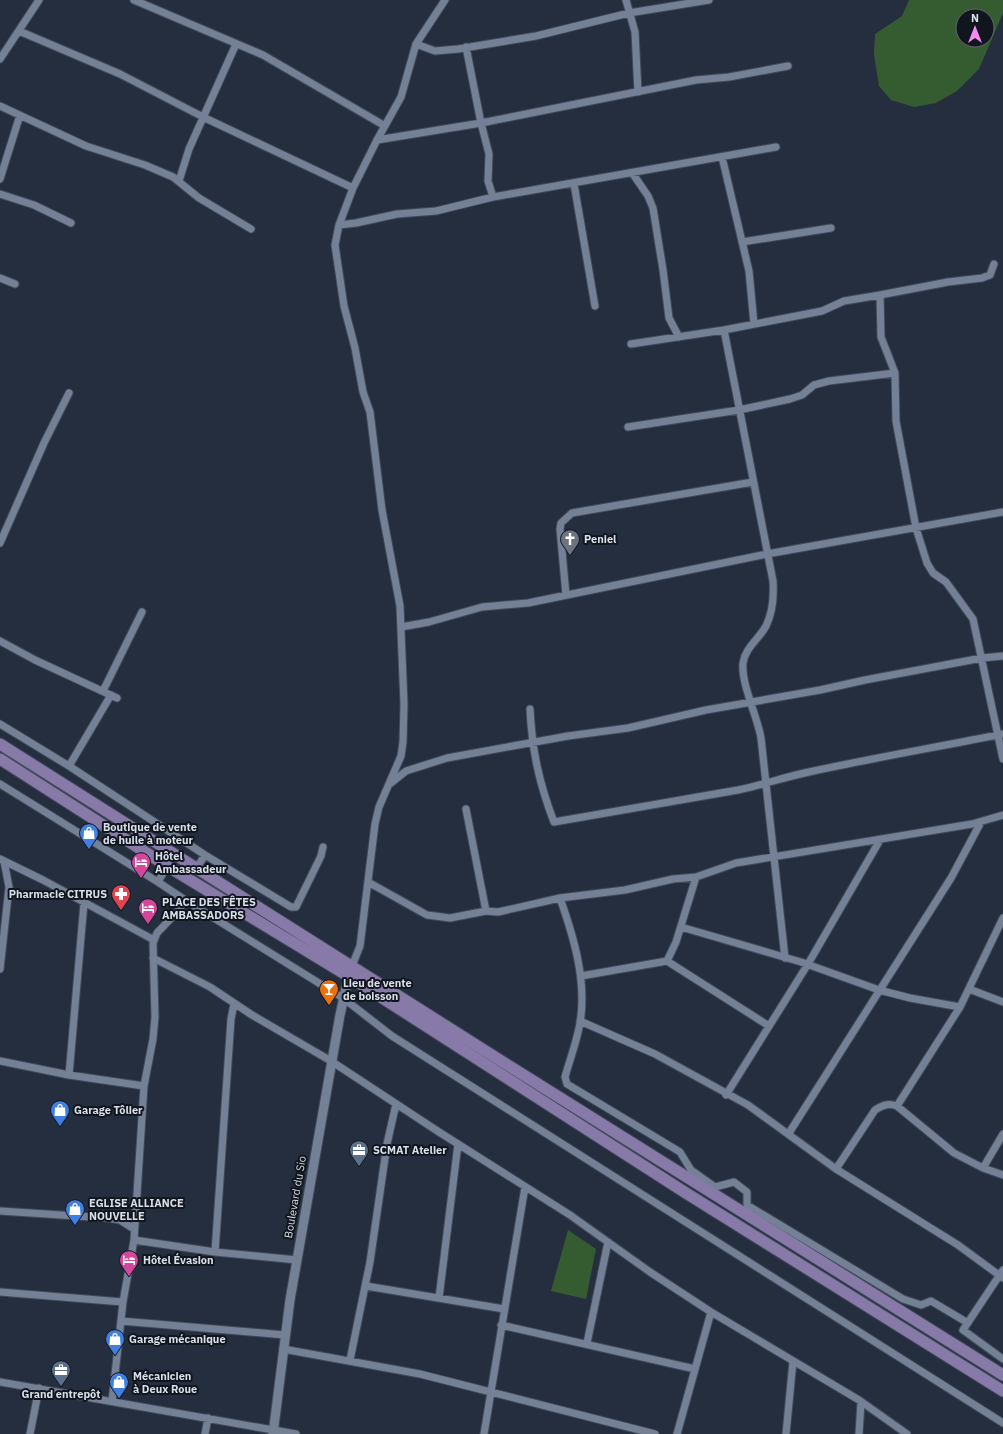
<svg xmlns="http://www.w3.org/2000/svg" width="1003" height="1434" font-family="'IBM Plex Sans',sans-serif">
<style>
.green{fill:#355c31;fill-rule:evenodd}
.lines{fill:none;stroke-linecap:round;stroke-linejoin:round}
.minor-casing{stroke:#424a58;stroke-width:9}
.tertiary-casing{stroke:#424a58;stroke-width:11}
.primary-casing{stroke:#424a58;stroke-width:13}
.minor{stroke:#748095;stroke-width:7}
.tertiary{stroke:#748095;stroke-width:9}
.primary{stroke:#8779a8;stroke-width:11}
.labels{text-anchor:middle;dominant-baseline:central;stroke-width:4;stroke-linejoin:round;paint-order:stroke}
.poi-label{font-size:11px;font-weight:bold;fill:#d8dfea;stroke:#11161e;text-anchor:start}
.street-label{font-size:11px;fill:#d8dfea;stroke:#11161e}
</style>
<rect width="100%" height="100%" fill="#242e3f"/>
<!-- green -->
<path class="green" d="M909 0H1003V13L979 69 957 91 936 103 914 107 891 100 879 86 874 55 875 34 902 16ZM963 16H987V40H963Z
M568 1230 596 1249 586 1299 551 1291Z"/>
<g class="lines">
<defs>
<path id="minor" d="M134 0 263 55 385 126
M626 0 635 32 638 92
M19 31 120 74 205 118 353 188
M416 44 435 51 458 49 536 36 629 13 709 0
M466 47 481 123 489 154 488 181 493 197
M0 59 39 0
M0 106 86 146 145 165 173 177 199 198 251 229
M377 140 481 123 696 80 729 77 788 66
M722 157 749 271 754 324
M633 174 648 196 653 208 663 270 669 318 679 337
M0 179 20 115
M179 181 189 149 236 44
M574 184 595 306
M0 194 34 205 71 223
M339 225 356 223 397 214 436 211 493 197 776 147
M742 242 831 228
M0 278 15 284
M880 295 948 282 982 278 990 275 994 264
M724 330 773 581C774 597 773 612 766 626 759 639 745 648 743 663 741 684 757 715 761 738L785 958
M631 344 724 330 822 311 844 301 880 295 881 337 895 373 896 421 916 528 927 563 933 573 946 582 973 619 1003 759
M628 427 739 410 790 399 802 395 814 385 829 381 895 373
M0 543 44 443 69 393
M566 595 560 529 561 523 572 513 753 482
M401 627 429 622 482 607 528 603 767 554 1003 512
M0 641 35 660 117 698
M103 691 142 612
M530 709C532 750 539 783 554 822L738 790C762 785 785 777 809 772 873 758 938 747 1003 734
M0 724 69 766 111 695
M69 766 205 855 291 907H296L321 856 323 847
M391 783 406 771 447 758 568 736 628 728 706 710 820 690 865 680 982 658 1003 656
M0 784 158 882
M466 809 486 911
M0 859 43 880 154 940
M196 869 205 855
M368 882 427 915 450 918 486 911 498 912 560 898 625 890 673 879 696 877 736 863 972 824 1003 815
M560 898C574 938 587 981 580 1023 577 1041 570 1059 565 1077L567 1084 680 1152 691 1170 692 1180
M185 900 343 998 392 1036 1003 1423
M681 927 801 962 879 990 910 998 960 1007
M153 958 210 987 252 1015 331 1061 439 1132 570 1215 650 1272 711 1312 859 1400 907 1434
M667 961 676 942 696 877
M352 966 360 946 375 824 379 807 401 756 403 742 404 704 400 606 382 510 370 412 363 392 355 348 344 306 335 245 339 225 353 188 377 140 401 97 416 44 445 0
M0 969 9 887 4 861
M581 976 667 961 769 1026
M969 989 1003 1002
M580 1021 655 1054 748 1105 836 1169 958 1245 1003 1278
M0 1061 69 1075 144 1086
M69 1075 84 903
M726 1095 808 964 880 840
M897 1106 960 1007 1003 918
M789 1133 951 878 981 822
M983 1168 1003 1134
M836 1169 875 1110C883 1105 888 1103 897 1106L954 1153 983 1168 1003 1175
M691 1170 715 1187 734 1182 747 1192V1205L903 1299 921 1305 931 1301 968 1323
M0 1211 107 1218 120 1220 134 1229
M134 1240 215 1252 297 1260
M215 1252 231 1019 234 1004
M1003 1270 963 1330 1003 1359
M366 1286 504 1309
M0 1292 123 1302
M439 1298 458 1144
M121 1321 285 1335
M501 1325 695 1369
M587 1343 608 1242
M283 1349 420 1374 655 1434
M350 1360 370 1262 387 1144 396 1104
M0 1382 296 1434
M112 1401 123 1302 134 1240 144 1086 153 1039 155 1017 153 943 157 933 178 911 185 900 158 882 167 866
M30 1434 39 1388
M205 1434 208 1418
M484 1434 525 1187
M677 1434 711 1312
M786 1434 793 1361
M859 1434 861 1402"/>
<path id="tertiary" d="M273 1434 290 1300 340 1015 350 970"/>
<path id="primary" d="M0 744 522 1074 1003 1375
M0 759 167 866 348 976 686 1193 1003 1391"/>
</defs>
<!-- minor casing -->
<use href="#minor" class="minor-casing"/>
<!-- tertiary casing -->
<use href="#tertiary" class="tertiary-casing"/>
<!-- primary casing -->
<use href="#primary" class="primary-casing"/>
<!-- minor -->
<use href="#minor" class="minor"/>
<!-- tertiary -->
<use href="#tertiary" class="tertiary"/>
<!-- primary -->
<use href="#primary" class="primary"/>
</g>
<!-- icons -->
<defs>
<symbol id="church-pin" viewBox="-11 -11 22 30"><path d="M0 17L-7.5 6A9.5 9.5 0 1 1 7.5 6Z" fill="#6b7280" stroke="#11161e"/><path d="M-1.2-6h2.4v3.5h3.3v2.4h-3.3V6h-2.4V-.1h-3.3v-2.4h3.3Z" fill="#fff"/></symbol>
<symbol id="shop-pin" viewBox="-11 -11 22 30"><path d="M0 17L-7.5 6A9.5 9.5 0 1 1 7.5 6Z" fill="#3f7fe0" stroke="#11161e"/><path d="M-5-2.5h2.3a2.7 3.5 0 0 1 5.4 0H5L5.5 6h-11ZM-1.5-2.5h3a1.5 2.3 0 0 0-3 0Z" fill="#fff"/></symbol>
<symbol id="hotel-pin" viewBox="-11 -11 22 30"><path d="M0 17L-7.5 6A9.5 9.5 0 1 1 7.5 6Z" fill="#d1479c" stroke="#11161e"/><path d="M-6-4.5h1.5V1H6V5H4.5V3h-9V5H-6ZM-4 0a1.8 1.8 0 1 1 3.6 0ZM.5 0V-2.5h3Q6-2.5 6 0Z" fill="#fff"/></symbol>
<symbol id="pharmacy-pin" viewBox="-11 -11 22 30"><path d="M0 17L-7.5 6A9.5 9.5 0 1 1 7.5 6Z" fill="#e0444e" stroke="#11161e"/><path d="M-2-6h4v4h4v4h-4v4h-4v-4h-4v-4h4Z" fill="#fff"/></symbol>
<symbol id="bar-pin" viewBox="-11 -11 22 30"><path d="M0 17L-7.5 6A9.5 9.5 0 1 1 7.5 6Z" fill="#e8710a" stroke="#11161e"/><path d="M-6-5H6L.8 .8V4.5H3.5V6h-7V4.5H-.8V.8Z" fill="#fff"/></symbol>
<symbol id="office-pin" viewBox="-11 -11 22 30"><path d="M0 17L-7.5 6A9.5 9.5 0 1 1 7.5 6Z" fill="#5c6f8a" stroke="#11161e"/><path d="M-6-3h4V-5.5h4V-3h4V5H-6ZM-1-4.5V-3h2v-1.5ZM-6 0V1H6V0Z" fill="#fff"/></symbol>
</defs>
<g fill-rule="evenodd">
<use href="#church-pin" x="559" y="528" width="22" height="30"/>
<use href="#shop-pin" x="78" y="822" width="22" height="30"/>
<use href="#hotel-pin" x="130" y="851" width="22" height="30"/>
<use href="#pharmacy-pin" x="110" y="883" width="22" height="30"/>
<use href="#hotel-pin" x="137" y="897" width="22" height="30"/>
<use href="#bar-pin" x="318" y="978" width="22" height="30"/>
<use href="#shop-pin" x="49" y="1099" width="22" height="30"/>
<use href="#office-pin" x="348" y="1139" width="22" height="30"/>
<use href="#shop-pin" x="64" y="1198" width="22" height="30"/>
<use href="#hotel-pin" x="118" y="1249" width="22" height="30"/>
<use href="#shop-pin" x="104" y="1328" width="22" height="30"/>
<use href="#office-pin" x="50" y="1359" width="22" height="30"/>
<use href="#shop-pin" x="108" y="1371" width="22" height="30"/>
</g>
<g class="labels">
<!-- poi labels -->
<g class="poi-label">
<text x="584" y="539">Peniel</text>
<text x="103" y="827">Boutique de vente<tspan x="103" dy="13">de huile à moteur</tspan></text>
<text x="155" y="856">Hôtel<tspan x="155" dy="13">Ambassadeur</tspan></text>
<text x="107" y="894" text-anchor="end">Pharmacie CITRUS</text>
<text x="162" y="902">PLACE DES FÊTES<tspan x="162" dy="13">AMBASSADORS</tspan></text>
<text x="343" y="983">Lieu de vente<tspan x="343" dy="13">de boisson</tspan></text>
<text x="74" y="1110">Garage Tôlier</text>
<text x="373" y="1150">SCMAT Atelier</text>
<text x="89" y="1203">EGLISE ALLIANCE<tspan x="89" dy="13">NOUVELLE</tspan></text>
<text x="143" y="1260">Hôtel Évasion</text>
<text x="129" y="1339">Garage mécanique</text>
<text x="133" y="1376">Mécanicien<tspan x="133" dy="13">à Deux Roue</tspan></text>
<text x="61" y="1394" text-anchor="middle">Grand entrepôt</text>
</g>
<!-- street labels -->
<g class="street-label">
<text transform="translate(295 1197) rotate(-80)">Boulevard du Sio</text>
</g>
</g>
<!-- north arrow -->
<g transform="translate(975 28)"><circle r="19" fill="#11161e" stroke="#616670"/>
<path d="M0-3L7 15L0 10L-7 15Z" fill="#f38af1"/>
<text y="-6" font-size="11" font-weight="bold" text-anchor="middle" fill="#d8dfea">N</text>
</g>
</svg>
